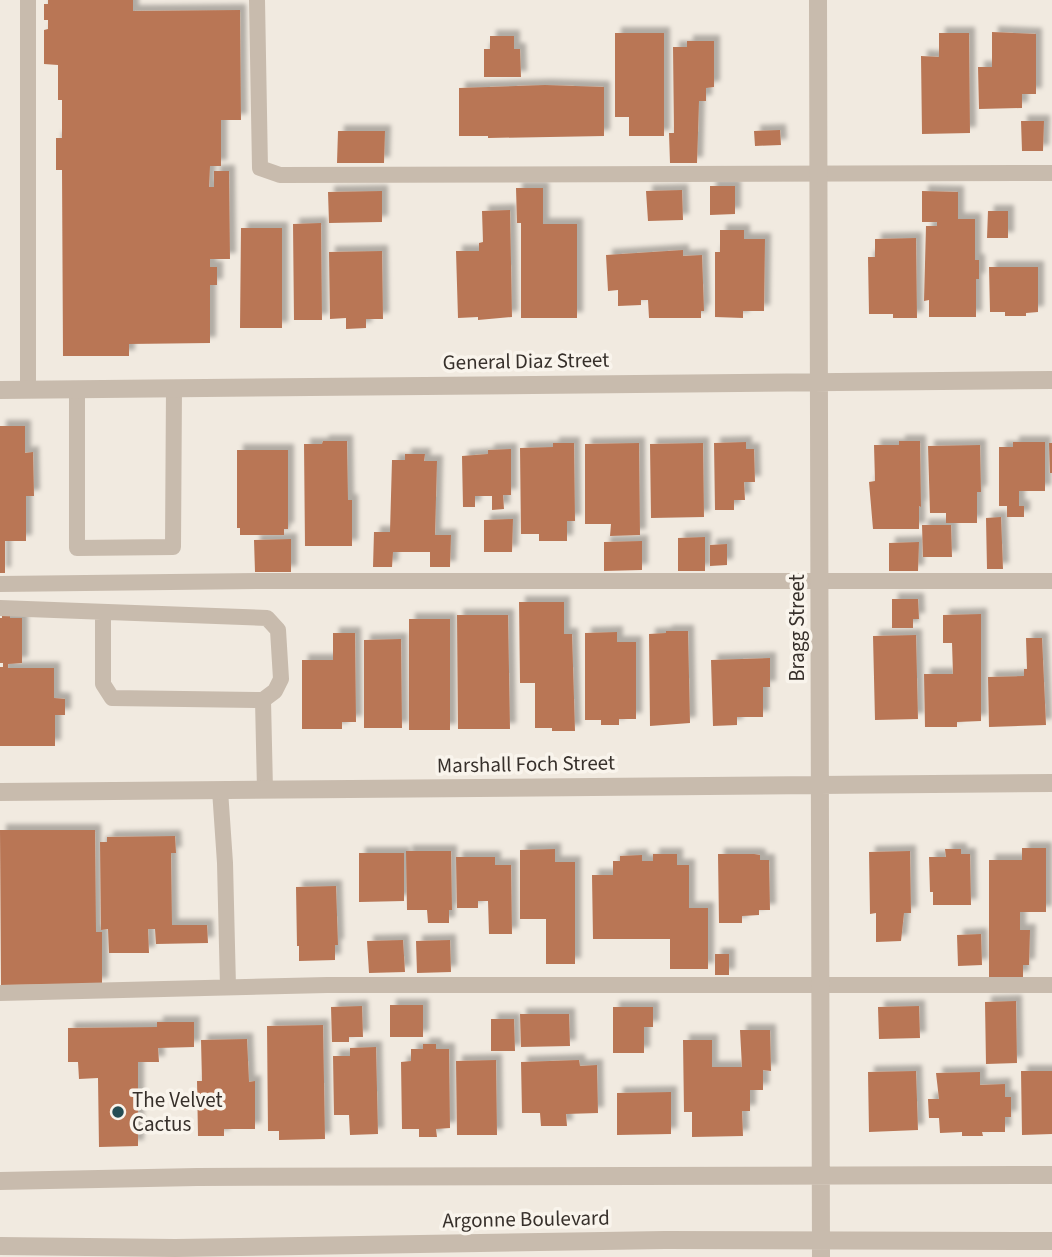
<svg xmlns="http://www.w3.org/2000/svg" width="1052" height="1257" font-family="'Source Sans 3',sans-serif">
<style>
.building{fill:#b97655;filter:url(#shadow)}
.lines{fill:none;stroke-linecap:round;stroke-linejoin:round}
.lane{stroke:#c8bbad;stroke-width:16}
.street{stroke:#c8bbad;stroke-width:18}
.poi-dot{fill:#244d54;stroke:#f9f4ec;stroke-width:2.5}
.labels{text-anchor:middle;dominant-baseline:central;stroke-width:7;stroke-linejoin:round;paint-order:stroke}
.street-label{font-size:21px;fill:#37302b;stroke:#f9f4ec}
.poi-label{font-size:21px;fill:#37302b;stroke:#f9f4ec;text-anchor:start}
</style>
<defs>
<filter id="shadow"><feDropShadow dx="6" dy="-6" stdDeviation="2" flood-color="#0004"/></filter>
</defs>
<rect width="100%" height="100%" fill="#f1eae0"/>
<!-- building -->
<path class="building" d="M48 0H133V11L240 10 241 120H221V166H210L209 187H214V171H229L230 259H210V267H217V285H210V343L129 344V356H63L62 170H56V138H62V100H58V65L44 64V30L48 29V20H44V4H48Z
M992 32 1036 34V94H1022V108L979 109 978 67H992Z
M615 33H664V136H629V117H615Z
M939 33H969L970 133 922 134 921 56 939 57Z
M490 36H514V49H520L521 77H484V49H490Z
M687 41H714V87L706 88V101H699L697 163H670L669 133H674L673 47H687Z
M545 85 604 87V136L488 138V136H459V88Z
M1021 121H1044L1043 151H1022Z
M780 130 781 145 755 146 754 131Z
M338 131H385L384 163H337Z
M710 186H735V214L710 215Z
M516 188H543V224H577V318H521V223H517Z
M682 190 683 220 648 221 646 191Z
M382 191V222L329 223 328 192Z
M922 191 958 192V219H975V260H979V279H976V317H929V300L924 301 926 226H937V222H922Z
M510 210 512 317 478 320V317L458 318 456 251H479V243L483 242 482 211Z
M988 211H1008V238H987Z
M321 223 322 320H294L293 224Z
M241 228H282V328H240Z
M720 230H744V239H765L764 311H743V318L715 317V252H720Z
M916 238 917 318H893V314H869L868 257H875V239Z
M683 250V256L702 255 704 311H701V318H649L648 300H641V305L618 306V290L608 291 606 255Z
M382 251 383 319H366V328L346 329V318L330 319 329 252Z
M989 267H1038V312L1026 313V316H1005V312H990Z
M0 426H25V453L33 452 34 496H26V541H5V573H0Z
M323 441H347L348 500H352V546H305L304 444H322Z
M899 441H920L921 507 919 506V529H873L869 482 875 481 874 445H899Z
M746 442V449H754L755 482H744L745 500H734V510H715L714 443Z
M1013 442H1045V491H1019V506H1024V517H1007V506H999V447H1013Z
M553 443H574L575 521H567V541H539V534H521L520 448 553 447Z
M639 443 640 535 610 536 611 524H585V444Z
M703 443 704 517 651 518 650 444Z
M1049 443H1052V473H1050Z
M980 445 981 492H977V523H946V513H930L928 446Z
M511 449V495H503L504 509 492 510V496H475V507H463L462 456 488 454V450Z
M237 450H288V529H284V535H240V528H237Z
M405 454H425L424 461H437L435 535H451L450 567H430V552H393L392 567H373L374 532H390L392 460H405Z
M1001 517 1003 569H987L986 518Z
M513 519 512 552H484V520Z
M922 525H951L952 557H923Z
M705 537V571H678V538Z
M291 539V572H255L254 540Z
M642 541V570L604 571V542Z
M919 542 918 571H889V543Z
M727 544V565L710 566V545Z
M892 599H918L919 619H913V628H892Z
M519 602H564V634H572L575 731H552V728H535V683H520Z
M2 613H10V618H22V663L8 664V668H54V698L65 699V715H55V746H0V667H3V663H0V618H2Z
M981 614V721L957 722V727H925L924 674H953L952 643H943V615Z
M457 615H508L510 729H458Z
M409 619H450V730H409Z
M666 631H688L690 723 650 726 649 634 666 633Z
M617 632V642H636V719H619V725H601V720H585V633Z
M333 633H355L356 722H342V729H302V660H333Z
M916 635 918 719 875 720 873 636Z
M1026 638H1042L1046 725 989 727 988 677 1024 676V669H1027Z
M401 639 402 728H364V640Z
M770 658V687H763V717H737V725L713 726 711 660Z
M0 830H95L96 932H102V984L1 985Z
M175 836 176 853H171L172 925H207L208 943 156 944 155 929H148L149 953H109L108 929 101 930 100 842H107V837Z
M1022 848H1046V912H1020V930H1030L1029 965H1023V977L989 978V860H1022Z
M555 849V862H575V964H546V919H520V850Z
M945 849H961V854H970L971 905H933V892H930L929 857H946Z
M406 851H451L452 910H449V923H428L427 910H407Z
M910 851 911 913H904L901 941 876 942V913L870 914 869 852Z
M359 853H404V901L359 902Z
M653 854H677V865H689V908H708V969H670V939H593L592 875H613V861H620V856L642 855V861H653Z
M718 854H754L760 855V860H769L770 910H759V915L742 916V923H719Z
M456 857H495V865H511L512 934H489L488 901H478V908H457Z
M336 886 338 945H335V960L299 961V946H297L296 887Z
M981 934 982 965 958 966 957 935Z
M403 940 405 972 369 973 367 941Z
M450 940 451 972 417 973 416 941Z
M715 954H729V975H715Z
M1016 1001 1017 1063 986 1064 985 1002Z
M390 1005H423V1037H390Z
M362 1006 363 1037H349V1042H332L331 1007Z
M919 1006 920 1038 879 1039 878 1007Z
M613 1007H653V1027H644V1053H613Z
M520 1014H569L570 1046 521 1047Z
M491 1019H514L515 1051H491Z
M157 1022H194V1047L158 1048 159 1062H138V1146L99 1147 98 1078 79 1079 78 1062H68V1028L157 1027Z
M323 1025 325 1139 279 1140V1131H268L267 1026Z
M740 1030H770L771 1071 763 1070V1090H750V1111H742L743 1136 692 1137V1112H684L683 1040H712V1067H742Z
M247 1039 249 1082 255 1081V1129H224V1136H198L197 1081H202L201 1040Z
M423 1044H436V1049H449L450 1128 436 1129 437 1137H419V1129H402L401 1062 411 1061V1049H423Z
M376 1047 378 1134 350 1135 349 1115H334L333 1056H350V1048Z
M496 1060 497 1135H457L456 1061Z
M579 1060 580 1066 597 1065 598 1113 566 1114 567 1126H541L540 1113H522L521 1062Z
M916 1071 918 1130 869 1132 868 1072Z
M1021 1071H1052V1134L1022 1135Z
M980 1072V1085L1005 1084V1097H1011V1117H1005V1132H982L983 1136H962V1132L940 1133 939 1118H929L928 1099H939L936 1073Z
M671 1092V1134L617 1135V1093Z"/>
<g class="lines">
<!-- lane -->
<path class="lane" d="M28 0V389
M257 0 260 168 280 175 1052 173
M77 389V548L173 547 174 388
M0 584 257 581H1052
M0 608 267 618 278 630 281 679 275 691 263 700 112 698 103 684V612
M263 700 265 790
M220 790 225 863 228 987
M0 993 327 985H1052"/>
<!-- street -->
<path class="street" d="M818 0 821 1257
M0 390 1052 380
M0 792 1052 783
M0 1181 197 1177 1052 1175
M0 1246 175 1248 665 1240 1052 1241"/>
</g>
<!-- markers -->
<circle class="poi-dot" cx="118" cy="1112" r="7"/>
<g class="labels">
<!-- street labels -->
<g class="street-label">
<text transform="translate(526 361) rotate(-1)">General Diaz Street</text>
<text transform="translate(797 628) rotate(-90)">Bragg Street</text>
<text transform="translate(526 764) rotate(-1)">Marshall Foch Street</text>
<text transform="translate(526 1219) rotate(-1)">Argonne Boulevard</text>
</g>
<!-- poi labels -->
<g class="poi-label">
<text x="132" y="1100">The Velvet<tspan x="132" dy="24">Cactus</tspan></text>
</g>
</g>
</svg>
